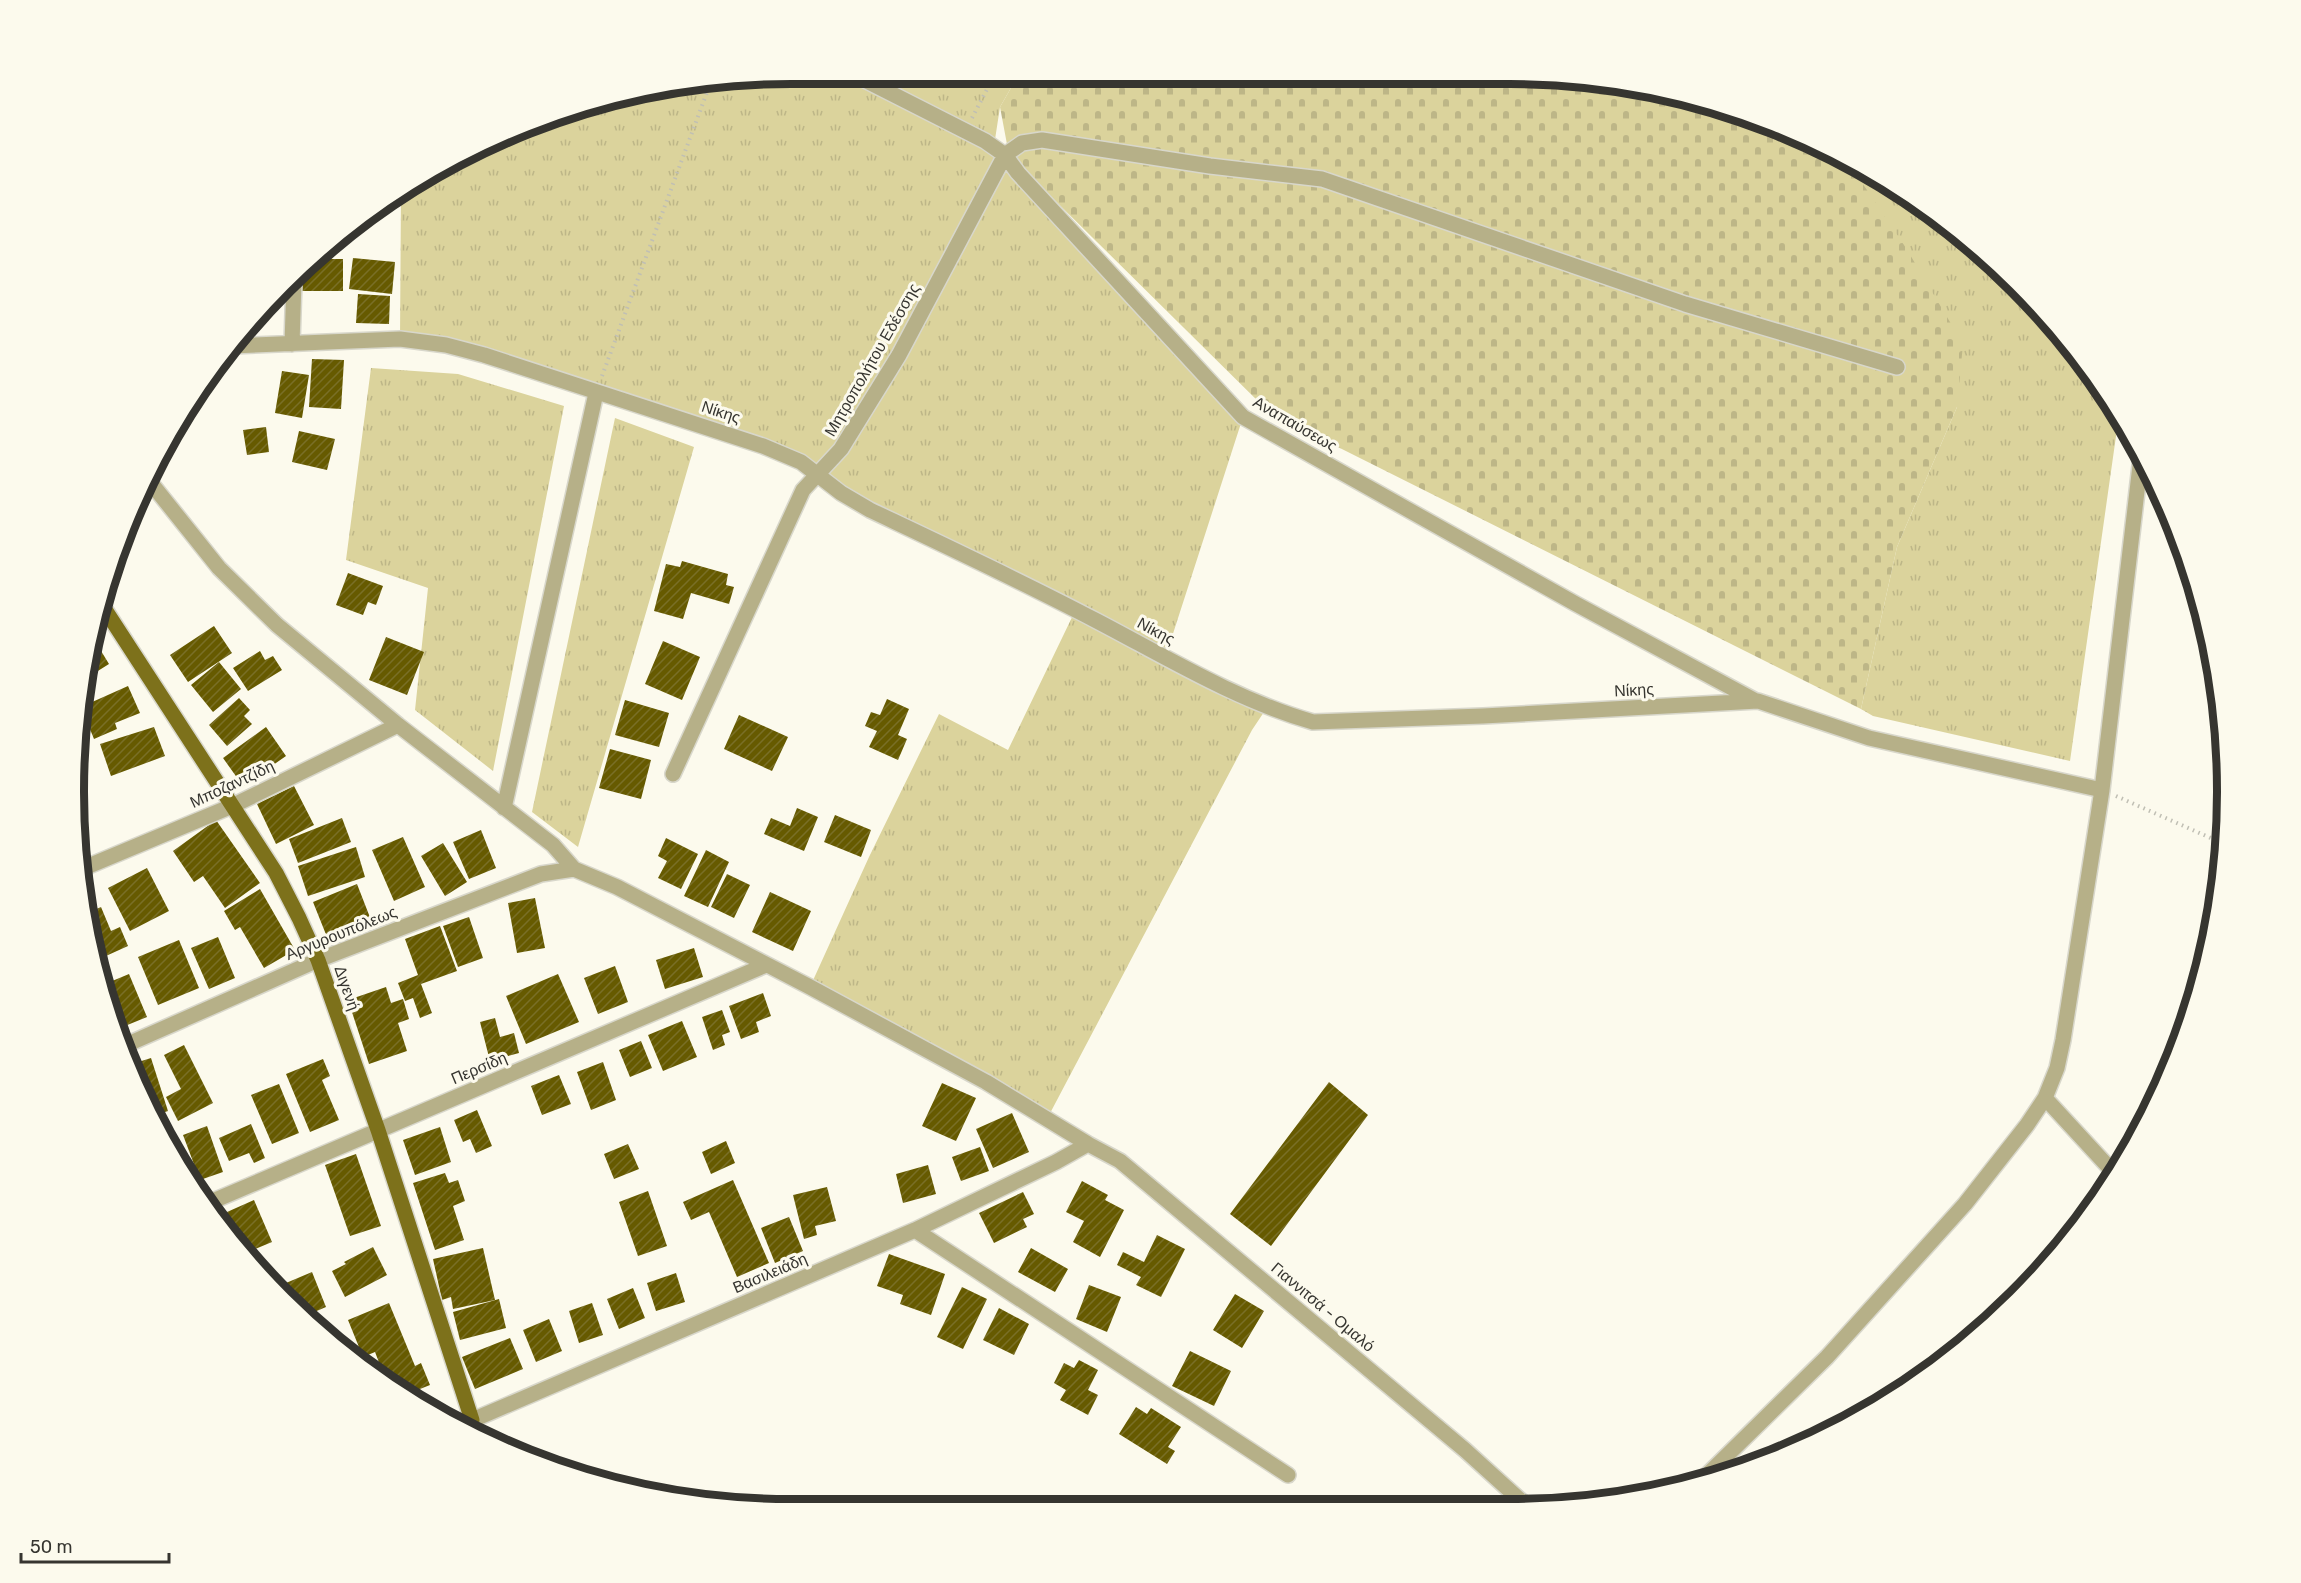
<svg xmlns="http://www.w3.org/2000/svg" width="2301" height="1583" font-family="Rubik,sans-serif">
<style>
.grass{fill:url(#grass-tufts)}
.cemetery{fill:url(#cemetery-stones)}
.building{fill:url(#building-hatch)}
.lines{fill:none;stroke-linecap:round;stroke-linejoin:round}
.minor-casing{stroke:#d8d7cb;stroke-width:18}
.major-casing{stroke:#d8d7cb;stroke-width:18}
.path{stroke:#c0bfb4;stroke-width:4;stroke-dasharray:1.5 4.5;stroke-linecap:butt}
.minor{stroke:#b6b088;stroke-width:15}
.major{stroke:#7d711b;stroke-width:15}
.labels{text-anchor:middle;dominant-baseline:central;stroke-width:6;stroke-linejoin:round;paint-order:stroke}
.street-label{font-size:16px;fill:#363530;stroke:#fcfaed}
.rim{fill:none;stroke:#363530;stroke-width:8}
</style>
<defs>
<pattern id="grass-tufts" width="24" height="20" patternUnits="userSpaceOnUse" patternTransform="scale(1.5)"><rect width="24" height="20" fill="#dbd39c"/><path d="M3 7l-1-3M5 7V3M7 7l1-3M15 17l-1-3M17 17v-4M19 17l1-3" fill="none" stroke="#bdb687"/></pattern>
<pattern id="cemetery-stones" width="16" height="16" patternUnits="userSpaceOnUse" patternTransform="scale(1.5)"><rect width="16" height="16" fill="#dbd39c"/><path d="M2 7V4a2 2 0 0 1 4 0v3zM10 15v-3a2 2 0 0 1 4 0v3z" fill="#bdb687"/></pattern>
<pattern id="building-hatch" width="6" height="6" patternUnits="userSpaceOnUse" patternTransform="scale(1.5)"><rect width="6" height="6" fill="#665a00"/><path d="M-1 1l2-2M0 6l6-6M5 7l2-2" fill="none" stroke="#796f27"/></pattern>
</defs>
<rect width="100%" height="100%" fill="#fcfaed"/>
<!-- grass -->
<path class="grass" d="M791 74H1019L1000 107 994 146 1243 417 1169 646 1163 655 1268 706 1252 730 1047 1119 810 987 869 857 939 714 1008 750 1076 609 938 542 801 462 596 393 400 339 401 190 516 128 605 98Z
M1846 159 1868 170 2017 284 2107 393 2119 415 2070 761 1873 716 1861 709 1897 547 1957 407Z
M371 368 458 374 564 406 493 771 415 710 428 588 346 560Z
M615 418 694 447 578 847 532 812Z"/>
<!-- cemetery -->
<path class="cemetery" d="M1019 74H1510L1649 87 1741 112 1846 159 1906 248 1963 344 1957 407 1897 547 1861 709 1270 413 1009 155 1000 107Z"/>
<!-- building -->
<path class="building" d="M353 258 395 262 392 294 349 289Z
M319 259H343V291H301L300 275Z
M358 294 390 296 389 324 356 323Z
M312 359 344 360 341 409 309 407Z
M282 371 309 375 302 418 275 413Z
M266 427 269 452 247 455 243 430Z
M299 431 335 439 327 470 292 462Z
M682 561 728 574 726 585 734 587 729 604 691 593 683 619 654 611 666 564 680 567Z
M348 573 383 586 376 605 368 602 363 615 336 605Z
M214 626 232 653 188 682 170 655Z
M386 637 424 652 407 695 369 680Z
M95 641 109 664 85 679Z
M663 641 700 657 682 700 645 684Z
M260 651 265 660 273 656 282 670 248 691 233 668Z
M219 662 241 689 213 712 191 685Z
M128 686 140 713 115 723 117 729 94 739 81 707Z
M239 698 250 710 244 716 252 724 227 746 209 725Z
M887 699 909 709 898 735 907 739 898 760 869 747 877 731 865 726 871 712 880 715Z
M625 700 669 713 659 747 615 735Z
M739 715 788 737 772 771 724 749Z
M154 727 165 756 111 776 100 744Z
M266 727 286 756 243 786 223 758Z
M610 749 651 760 641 799 599 788Z
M294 786 314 825 276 844 257 804Z
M797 808 818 817 804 851 764 834 771 818 790 826Z
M835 815 871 830 861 857 824 842Z
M342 818 351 842 298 863 289 839Z
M216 820 260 883 225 908 203 876 194 882 173 851Z
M481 830 496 868 469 879 453 842Z
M403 837 425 887 394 901 372 850Z
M666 838 698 854 681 889 658 878 667 861 658 856Z
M443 843 467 882 445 896 421 856Z
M356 847 365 877 308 896 298 866Z
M706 850 729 862 708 907 684 896Z
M147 868 169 911 130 931 108 888Z
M727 874 750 885 734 918 711 907Z
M357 884 371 920 327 937 313 902Z
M260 889 295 950 264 968 240 927 235 930 224 911Z
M770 892 811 911 793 951 752 932Z
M535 898 545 948 517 953 508 903Z
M101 907 111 931 120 927 128 946 97 960 87 931 85 914Z
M469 917 483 958 458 967 443 926Z
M440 926 457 971 421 984 432 1013 420 1018 413 998 405 1001 398 983 418 975 405 939Z
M218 937 235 978 209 989 191 948Z
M179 940 199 988 158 1005 138 957Z
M694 948 703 977 665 989 656 960Z
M615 966 628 1002 598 1014 584 978Z
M129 974 147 1017 120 1028 105 984Z
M558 974 579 1022 526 1044 506 996Z
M386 987 391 1003 403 999 409 1019 398 1023 407 1051 369 1064 348 1000Z
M763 993 771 1016 756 1022 759 1032 741 1039 729 1006Z
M722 1010 730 1032 722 1035 725 1045 713 1050 702 1017Z
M495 1018 500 1037 514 1033 519 1053 490 1061 480 1022Z
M682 1021 697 1057 663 1071 648 1035Z
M641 1041 652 1068 630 1077 619 1050Z
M184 1045 213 1103 178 1121 166 1097 181 1089 164 1055Z
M151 1058 168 1111 152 1117 132 1064Z
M323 1059 330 1076 322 1080 339 1120 310 1132 286 1074Z
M603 1062 616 1100 591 1110 577 1072Z
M559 1075 571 1104 542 1115 531 1086Z
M1329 1082 1368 1115 1271 1246 1230 1214Z
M942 1083 976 1098 956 1141 922 1126Z
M279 1084 299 1133 272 1144 251 1095Z
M477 1110 492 1146 476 1153 470 1139 463 1142 454 1120Z
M1012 1113 1029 1152 993 1168 976 1129Z
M251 1124 265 1158 254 1163 249 1153 229 1161 219 1138Z
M207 1126 223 1172 200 1180 183 1135Z
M440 1127 451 1162 415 1175 403 1140Z
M726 1141 735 1163 711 1174 702 1152Z
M175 1142 185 1166 191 1163 203 1188 195 1191 168 1145Z
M628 1144 639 1169 614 1179 604 1154Z
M980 1147 989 1171 961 1181 952 1157Z
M356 1154 381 1226 350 1236 325 1165Z
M928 1165 936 1194 903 1203 896 1174Z
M445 1173 449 1183 458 1180 465 1201 453 1206 464 1240 435 1250 413 1183Z
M733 1180 769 1263 737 1277 709 1212 691 1220 683 1202Z
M1082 1181 1108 1195 1105 1200 1124 1210 1100 1257 1073 1242 1084 1221 1066 1212Z
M827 1187 836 1221 815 1226 817 1235 804 1239 793 1195Z
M648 1191 667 1246 638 1256 619 1202Z
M1023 1192 1034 1214 1023 1219 1027 1227 994 1243 979 1213Z
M254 1200 272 1242 246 1253 222 1224 218 1216Z
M789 1217 803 1251 775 1263 761 1228Z
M1157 1235 1185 1249 1161 1297 1136 1285 1141 1277 1117 1265 1123 1252 1144 1262Z
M373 1247 387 1275 345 1297 332 1271 346 1264 344 1262Z
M483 1248 495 1300 453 1309 451 1297 442 1300 433 1259Z
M1031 1248 1068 1269 1055 1292 1018 1272Z
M889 1254 945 1274 931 1315 900 1304 903 1295 877 1286Z
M312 1272 326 1307 305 1316 298 1311 286 1283Z
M676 1273 685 1302 656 1311 647 1283Z
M1089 1285 1121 1297 1107 1332 1076 1319Z
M962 1287 987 1299 963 1349 937 1337Z
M633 1288 645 1318 619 1329 607 1299Z
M1235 1294 1264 1311 1242 1348 1213 1330Z
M499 1299 506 1328 460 1340 453 1312Z
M389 1303 415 1366 421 1363 430 1385 420 1389 428 1407 395 1390 390 1377 385 1378 375 1352 363 1357 348 1320Z
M592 1303 603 1335 579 1343 569 1311Z
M999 1308 1029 1324 1014 1355 983 1340Z
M549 1319 562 1351 536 1362 523 1330Z
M510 1338 523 1369 475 1389 462 1357Z
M1190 1351 1231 1371 1214 1406 1172 1386Z
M1079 1360 1098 1370 1088 1390 1098 1395 1088 1415 1060 1400 1066 1390 1054 1383 1064 1363 1074 1368Z
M1136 1407 1147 1414 1151 1408 1181 1427 1168 1447 1175 1451 1167 1464 1119 1434Z"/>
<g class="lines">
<defs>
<path id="minor" d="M853 74 985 141 1005 155 1018 173 1243 417 1576 604 1756 701
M292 344 294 281
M232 346 400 339 446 345 484 355 763 446 801 462 841 493 870 510C946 546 1021 581 1095 620 1166 657 1236 700 1313 722L1483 716 1758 701 1869 738 2102 790
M147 478 219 568 277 625 398 725 553 845 574 869 617 887 810 987 986 1082 1088 1144 1120 1161 1465 1450 1529 1508
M673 774 803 490 841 449 899 355 1005 155 1022 143 1042 140 1210 166 1322 179 1685 304 1897 367
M504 808 596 393
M79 870 232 806 398 725
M126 1045 318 960 541 874 574 869
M2045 1098 2115 1174
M206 1204 766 965
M915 1230 1288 1475
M461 1425 915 1230 1056 1162 1088 1144
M1705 1477 1827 1357 1965 1204 2027 1125 2045 1098 2057 1068 2063 1040 2102 790 2141 457"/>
<path id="major" d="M104 608 276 873 299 918 318 960 378 1130 472 1420"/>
</defs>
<!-- minor casing -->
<use href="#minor" class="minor-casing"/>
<!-- major casing -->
<use href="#major" class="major-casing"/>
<!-- path -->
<path class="path" d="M972 118 995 74
M602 376 710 84
M2116 796 2222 843"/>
<!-- minor -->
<use href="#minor" class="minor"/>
<!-- major -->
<use href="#major" class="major"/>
</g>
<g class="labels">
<!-- street labels -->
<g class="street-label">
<text transform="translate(872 360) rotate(-60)">Μητροπολήτου Εδέσσης</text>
<text transform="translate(721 412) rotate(18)">Νίκης</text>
<text transform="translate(1295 424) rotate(30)">Αναπαύσεως</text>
<text transform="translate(1156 631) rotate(28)">Νίκης</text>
<text transform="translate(1634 690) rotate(-3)">Νίκης</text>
<text transform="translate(232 784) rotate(-25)">Μποζαντζίδη</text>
<text transform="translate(341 933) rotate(-22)">Αργυρουπόλεως</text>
<text transform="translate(347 988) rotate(71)">Διγενή</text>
<text transform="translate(479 1068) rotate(-23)">Περσίδη</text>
<text transform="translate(770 1273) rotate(-23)">Βασιλειάδη</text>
<text transform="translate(1323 1307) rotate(40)">Γιαννιτσά - Ομαλό</text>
</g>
</g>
<!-- crop -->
<path d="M0 0H2301V1583H0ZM791 84H1510A707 707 0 0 1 2217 791V792A707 707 0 0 1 1510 1499H791A707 707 0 0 1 84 792V791A707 707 0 0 1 791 84Z" fill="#fcfaed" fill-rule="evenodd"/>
<path class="rim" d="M791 84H1510A707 707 0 0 1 2217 791V792A707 707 0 0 1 1510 1499H791A707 707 0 0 1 84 792V791A707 707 0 0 1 791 84Z"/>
<!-- scale -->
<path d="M21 1553v9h148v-9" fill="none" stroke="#363530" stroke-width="3"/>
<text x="30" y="1553" font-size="18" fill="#363530" stroke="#fcfaed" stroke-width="4.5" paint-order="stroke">50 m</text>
</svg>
